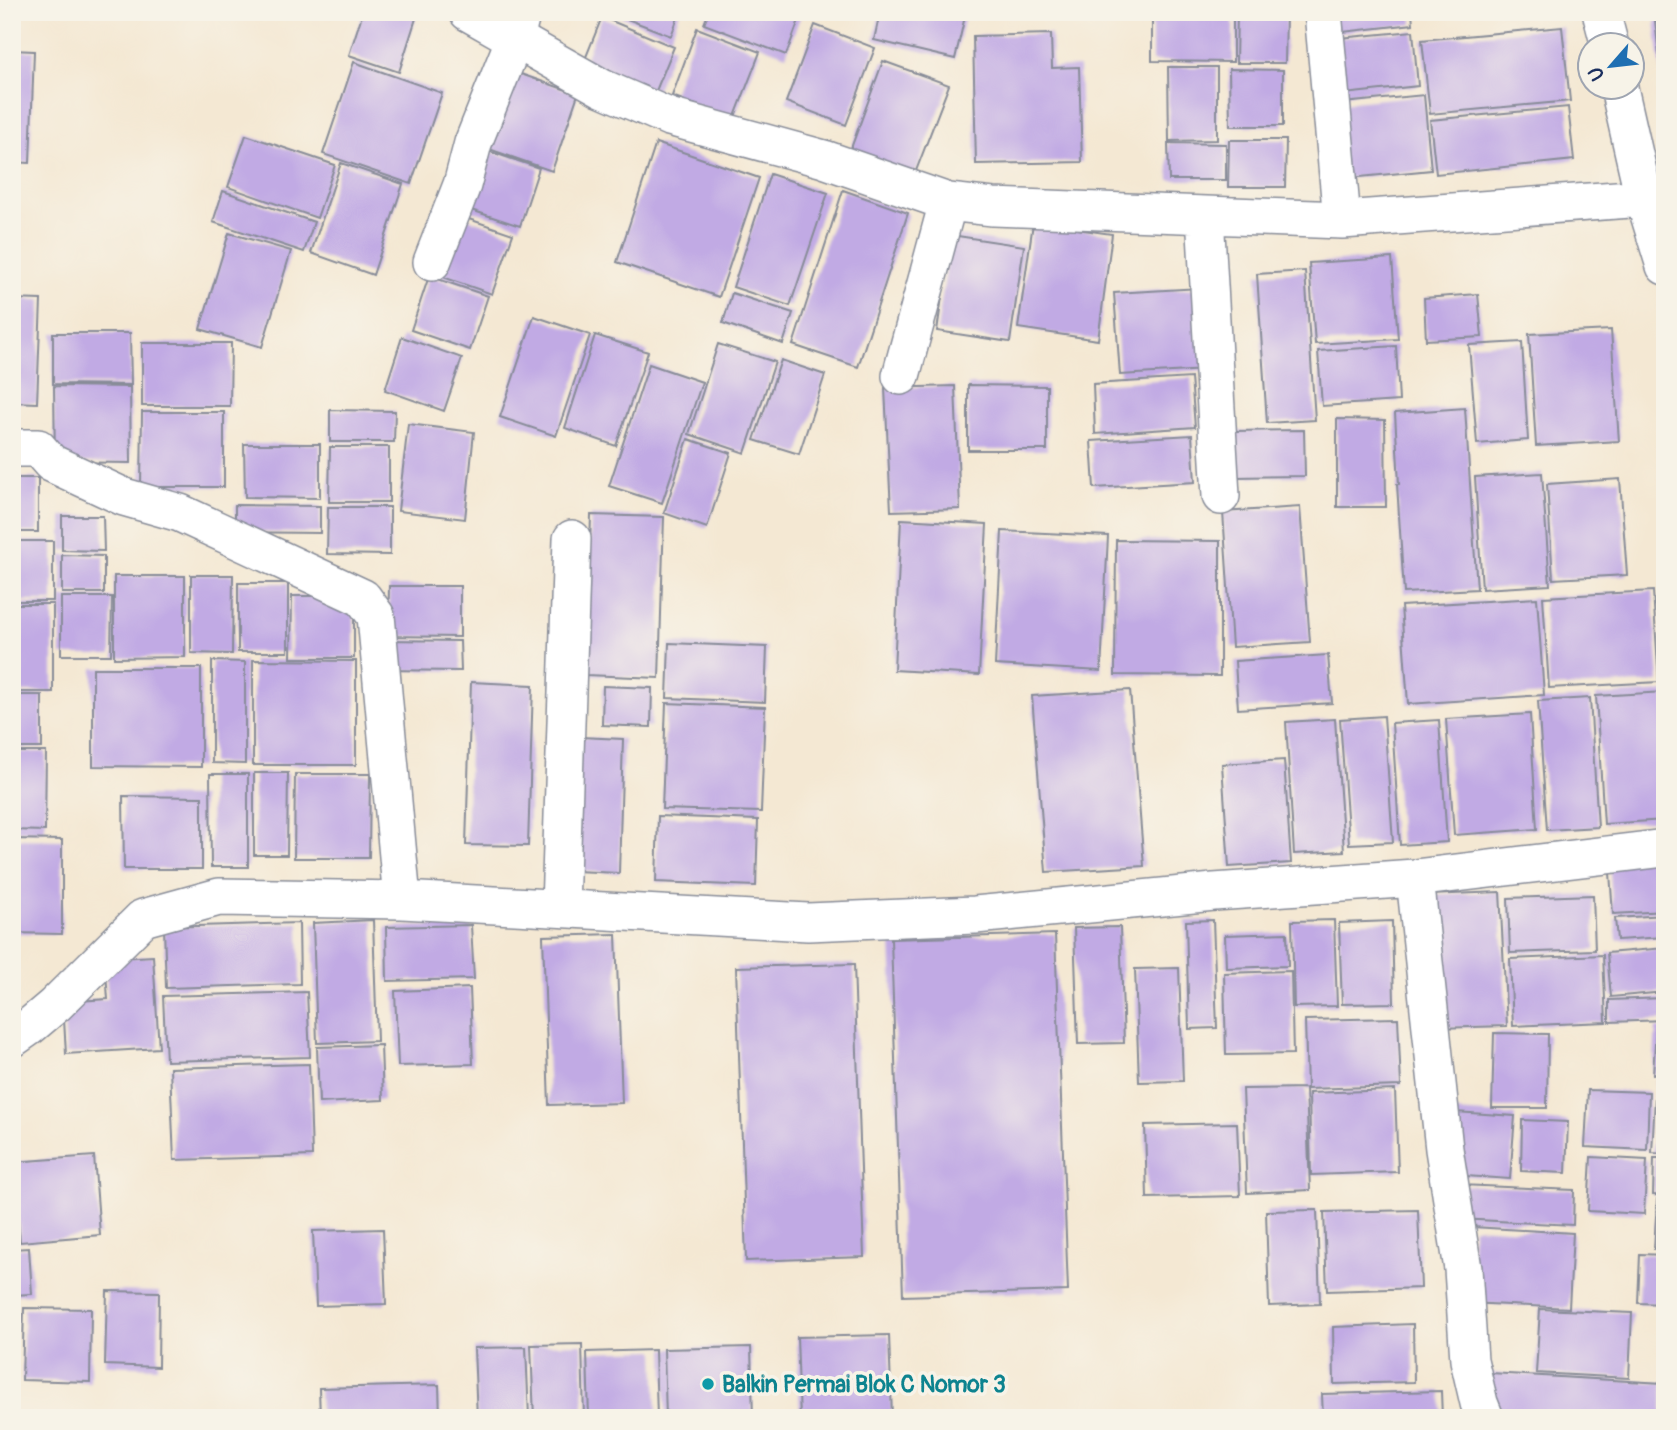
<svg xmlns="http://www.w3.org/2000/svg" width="1677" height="1430" font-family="Pangolin,sans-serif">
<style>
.building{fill:#c1aae4}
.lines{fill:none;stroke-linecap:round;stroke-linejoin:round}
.minor-casing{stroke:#888c98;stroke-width:40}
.minor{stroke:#fff;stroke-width:37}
.culture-dot{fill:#0f9aa8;stroke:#f7f3e8;stroke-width:2.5}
.labels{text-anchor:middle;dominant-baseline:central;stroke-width:7;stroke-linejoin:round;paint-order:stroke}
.culture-label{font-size:23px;font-weight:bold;fill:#0d838f;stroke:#f7f3e8;text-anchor:start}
</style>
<rect width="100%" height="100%" fill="#f7f3e8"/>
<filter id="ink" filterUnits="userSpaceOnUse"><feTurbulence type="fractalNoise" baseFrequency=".0143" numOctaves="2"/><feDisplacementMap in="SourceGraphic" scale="14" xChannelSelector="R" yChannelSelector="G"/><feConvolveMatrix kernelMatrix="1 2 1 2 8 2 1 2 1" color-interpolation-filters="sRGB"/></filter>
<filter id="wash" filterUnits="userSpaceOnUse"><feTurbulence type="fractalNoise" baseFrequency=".00686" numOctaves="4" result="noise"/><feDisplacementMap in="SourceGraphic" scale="28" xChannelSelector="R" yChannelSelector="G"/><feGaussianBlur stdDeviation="1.57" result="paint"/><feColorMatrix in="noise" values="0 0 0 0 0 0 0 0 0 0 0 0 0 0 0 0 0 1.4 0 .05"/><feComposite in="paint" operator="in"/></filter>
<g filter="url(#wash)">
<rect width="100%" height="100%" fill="#f4e8d3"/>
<g id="blocks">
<!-- building -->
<path class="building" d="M363 12H418L399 72 349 55Z
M609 12H680L671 36Z
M709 12H802L786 55 704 24Z
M880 12H966L955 59 874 40Z
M1152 12H1233V62L1152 61Z
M1237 12H1286L1285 63H1236Z
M1332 12H1412L1413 24 1334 33Z
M602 17 674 47 656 91 584 62Z
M1665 20V88H1663L1655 21Z
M815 25 875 48 846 125 786 102Z
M1562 27 1570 101 1430 114 1422 40Z
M697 28 760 52 734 119 672 96Z
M1413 31 1418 86 1335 95 1329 39Z
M1051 34 1052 68 1079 67 1082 162 976 164 973 36Z
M12 50 34 51 30 163 12 162Z
M883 61 949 85 914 176 850 151Z
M354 62 442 93 411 184 323 154Z
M1168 67H1217V140L1169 141Z
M1229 69 1283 70V126H1230Z
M515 72 578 94 552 171 489 149Z
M1424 95 1431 170 1340 179 1333 104Z
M1568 107 1574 160 1436 174 1430 120Z
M246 135 335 165 317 218 228 187Z
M1229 140H1286L1285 187H1228Z
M656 143 759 178 719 297 617 262Z
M1168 143 1226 144V180H1169Z
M488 151 539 168 520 226 468 209Z
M341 163 403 184 373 275 311 253Z
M770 174 828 193 790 306 733 287Z
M843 190 908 213 858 367 793 345Z
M223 191 314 222 304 252 213 222Z
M454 214 513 234 492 294 434 274Z
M1033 223 1112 234 1098 340 1018 328Z
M229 233 291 251 262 347 200 329Z
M951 235 1024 246 1010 342 937 331Z
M1392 258 1398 339 1315 344 1309 263Z
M1305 271 1315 420 1267 423 1257 274Z
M429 276 488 296 470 350 411 330Z
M1200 288 1206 370 1120 375 1114 293Z
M732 293 793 313 783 344 723 323Z
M1478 294 1482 337 1426 340 1424 298Z
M12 299 41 300 37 403 12 402Z
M534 316 590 335 556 436 500 417Z
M1611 330 1619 441 1536 446 1529 334Z
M53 333H130L131 385 53 384Z
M595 335 648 352 616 446 565 428Z
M402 337 462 358 444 411 385 390Z
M1522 342 1528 440 1477 444 1469 345Z
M142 343H231L230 406H142Z
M718 344 775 362 745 453 689 434Z
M1396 346 1399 401 1322 406 1318 351Z
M781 360 825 375 799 454 754 440Z
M649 364 702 382 662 503 609 486Z
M1191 378 1195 427 1095 434 1093 384Z
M968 385 1047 386V450H968Z
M54 386 130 387 131 463 55 462Z
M955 386 960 509 891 511 885 388Z
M1465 408 1477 589 1404 593 1397 484H1399L1395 413Z
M330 410 395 411 394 442H330Z
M142 412H224V487H141Z
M1337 419 1385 420 1386 507H1337Z
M408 424 474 432 465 519 398 511Z
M1304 430 1305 476 1236 477 1234 431Z
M1192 435 1195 482 1094 488 1091 441Z
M688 439 731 453 707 528 664 513Z
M244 444H320V498L245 497Z
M330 447H389V502H329Z
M1542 473 1550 585 1482 589 1475 477Z
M12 478H38V532H12Z
M1620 479 1627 575 1553 579 1547 484Z
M235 505 320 506V533L235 532Z
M328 507H390V555L327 554Z
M1300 507 1310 642 1232 647 1223 512Z
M591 515 664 517 659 678 586 675Z
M62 516H103L104 551 62 550Z
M901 519 987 524 979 675 894 670Z
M1002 531 1108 536 1101 671 995 665Z
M1116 540 1220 541V676L1115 675Z
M12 541H53V601H12Z
M62 555 104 556V593H62Z
M191 575H233L232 654 191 653Z
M114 576H185V657L114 658Z
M238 583H288V652H238Z
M389 586H460V637L388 636Z
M1653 591 1659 682 1549 688 1543 597Z
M292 596H354V658H291Z
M61 597H112L111 655H61Z
M1537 598 1544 695 1408 704 1401 606Z
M12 604H53V692H12Z
M385 640 460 641 461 671 385 670Z
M669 643 767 647 765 702 667 698Z
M1328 655 1332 703 1238 709 1235 661Z
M253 660 356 661V765H253Z
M212 661 245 662V764L212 763Z
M93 668H201V767L93 766Z
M471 682 533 685 528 846 466 845Z
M603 686 652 688 651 727 602 725Z
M1130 690 1144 866 1046 872 1032 696Z
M1665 692V820L1604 824 1596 696Z
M12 695H42V748H12Z
M1590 698 1598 827 1547 830 1538 701Z
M666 703 765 707 761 812 662 809Z
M1530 714 1537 829 1454 835 1446 719Z
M1384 716 1393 842 1349 844 1340 719Z
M1335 719 1344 851 1294 854 1286 722Z
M1439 720 1447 842 1400 845 1392 723Z
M580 737 623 739 619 873 575 871Z
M12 752H46L45 831 12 830Z
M1284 760 1291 863 1229 867 1222 764Z
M254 773H288L287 855H254Z
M210 774H248V867H211Z
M295 774H370L369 858H294Z
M123 796 202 797V869H124Z
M658 816 758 820 756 886 656 882Z
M12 839 62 840V934L12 933Z
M1665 855V911L1613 914 1609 859Z
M1500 892 1507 1026 1436 1028 1429 895Z
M1593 895 1595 950 1510 953 1508 898Z
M1665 915V937L1617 940 1615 918Z
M373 920 377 1041 317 1043 313 923Z
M1213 920 1217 1028 1189 1029 1186 921Z
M1334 920 1337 1006 1294 1007 1292 921Z
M1392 921 1394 1003 1342 1004 1339 923Z
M299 923 300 984 166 988 164 927Z
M471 925 474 979 387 981 386 927Z
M1120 927 1124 1043 1078 1044 1074 928Z
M1287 933 1288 966 1226 968 1225 935Z
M616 934 622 1103 549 1105 543 936Z
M1055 934 1068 1291 903 1296 891 939Z
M1665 948V992L1611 997 1607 953Z
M1603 955 1606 1022 1513 1026 1510 959Z
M153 956 159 1048 66 1054 63 1002 108 999 105 959Z
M854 964 864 1257 746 1261 736 967Z
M1179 968 1183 1081 1139 1082 1135 969Z
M1291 971 1293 1054 1226 1055 1224 973Z
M470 988 473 1064 398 1066 395 991Z
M307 992 310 1057 166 1061 163 996Z
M1665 998V1020L1609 1022V1000Z
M1398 1018 1401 1086 1307 1089 1305 1020Z
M1656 1028H1665V1074H1653Z
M1494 1033 1548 1034 1547 1108H1492Z
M381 1045 383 1100 319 1103 317 1047Z
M309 1064 312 1156 174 1160 170 1068Z
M1656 1079H1665V1154L1652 1153Z
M1306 1088 1310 1190 1247 1193 1243 1089Z
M1395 1090 1398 1172 1311 1175 1309 1093Z
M1588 1090 1649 1092 1647 1150 1585 1147Z
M1455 1112 1515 1116 1510 1179 1451 1175Z
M1522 1120 1568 1122 1566 1173 1521 1171Z
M1237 1123 1240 1196 1147 1198 1145 1125Z
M94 1156 100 1235 20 1242 13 1162Z
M1591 1157 1647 1160 1644 1214 1588 1211Z
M1654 1158H1665V1196L1653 1195Z
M1461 1185 1574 1190 1573 1225 1460 1219Z
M1657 1199 1665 1200V1249H1654Z
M1317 1210 1320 1304 1269 1306 1266 1211Z
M1418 1210 1421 1288 1327 1291 1324 1212Z
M1473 1227 1573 1233 1569 1308 1469 1303Z
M383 1229 386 1304 316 1306 313 1231Z
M29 1248 32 1294 12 1295V1249Z
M1640 1254 1665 1255V1304L1638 1303Z
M107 1291 159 1292 158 1367 105 1365Z
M24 1308 91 1309 90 1382 22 1380Z
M1540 1309 1632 1313 1629 1378 1536 1373Z
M1413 1324 1414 1382 1334 1384 1333 1327Z
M889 1335 892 1417 800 1418 797 1337Z
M582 1344 584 1418H534L531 1345Z
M526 1347 529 1418H477L474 1348Z
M751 1347 753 1418H666L664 1349Z
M655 1350 657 1418H589L587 1352Z
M1490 1373 1663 1383 1662 1418H1488Z
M439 1385 440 1418H320L319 1388Z
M1441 1391 1442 1418H1323L1322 1394Z"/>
</g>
</g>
<g filter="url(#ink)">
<use href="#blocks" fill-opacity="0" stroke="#888c98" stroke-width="2"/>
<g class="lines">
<defs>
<path id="minor" d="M468 12 602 88 669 117 824 159 948 202 993 207 1342 220 1644 198
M1323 12 1342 220
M1601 12 1610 46
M1619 88 1644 198 1665 266
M1205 215 1221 496
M432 262 462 185 473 143 515 38 522 12
M901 376 948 202
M12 448H38L51 463 124 497 180 513 363 598 376 616 402 900
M1415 878 1444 1149 1463 1269 1469 1360 1479 1403 1485 1418
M560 908 572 539
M12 1039 29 1027 55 1005 143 918 219 897 402 900 808 922 975 915 1214 892 1415 878 1665 848"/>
</defs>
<!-- minor casing -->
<use href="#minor" class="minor-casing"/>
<!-- minor -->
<use href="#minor" class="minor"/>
</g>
</g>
<!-- markers -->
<circle class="culture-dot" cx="708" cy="1384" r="7"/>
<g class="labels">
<!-- culture labels -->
<g class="culture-label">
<text x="722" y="1384">Balkin Permai Blok C Nomor 3</text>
</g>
</g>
<!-- margin -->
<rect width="1677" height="1430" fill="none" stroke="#f7f3e8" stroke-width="42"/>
<!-- north arrow -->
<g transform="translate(1611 66) rotate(242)"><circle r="33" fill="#f7f3e8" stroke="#9fa5b1" stroke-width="2"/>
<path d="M0-5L12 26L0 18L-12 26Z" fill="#1f6fb2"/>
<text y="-10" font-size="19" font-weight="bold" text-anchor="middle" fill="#1b2f5e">U</text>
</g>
</svg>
